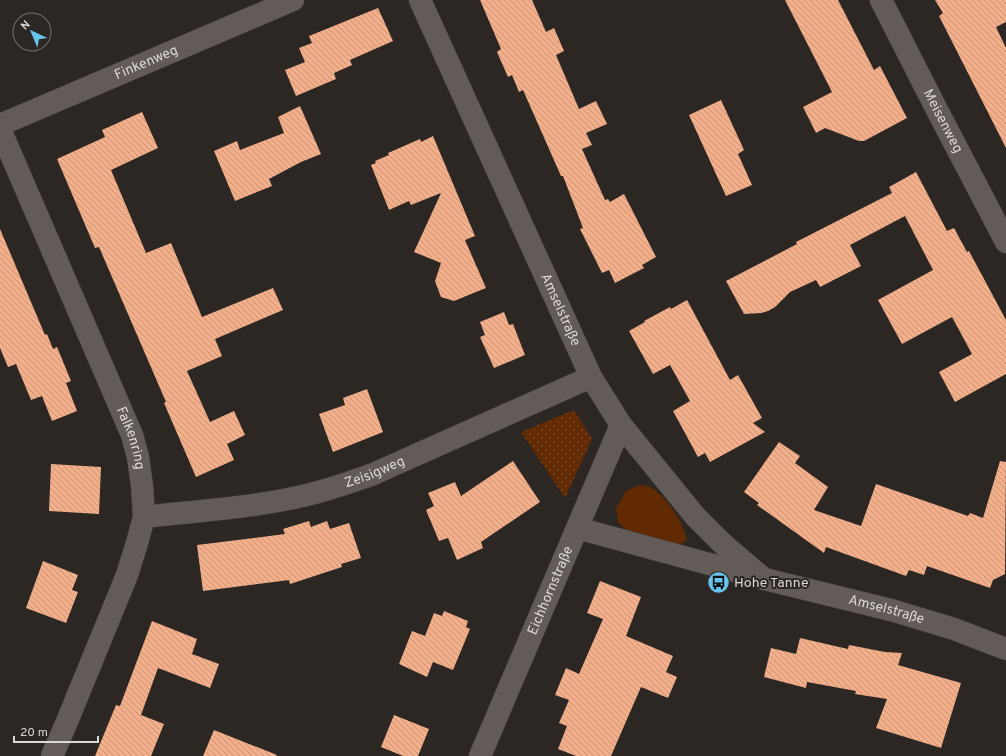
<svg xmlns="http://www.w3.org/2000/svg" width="1006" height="756" font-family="Overpass,sans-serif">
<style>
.grass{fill:#612a02}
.park{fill:url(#park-dots)}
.building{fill:url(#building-back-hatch)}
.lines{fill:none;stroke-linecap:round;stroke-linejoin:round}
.street-casing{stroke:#484441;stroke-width:23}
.street{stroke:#625b58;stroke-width:22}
.labels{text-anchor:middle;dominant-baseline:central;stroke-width:4;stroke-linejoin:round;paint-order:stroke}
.street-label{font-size:14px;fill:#dbd7d5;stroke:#2d2724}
.poi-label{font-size:14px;fill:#dbd7d5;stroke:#2d2724;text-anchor:start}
</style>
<defs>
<pattern id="park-dots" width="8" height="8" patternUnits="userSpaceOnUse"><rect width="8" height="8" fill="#612a02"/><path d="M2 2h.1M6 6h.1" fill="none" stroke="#774826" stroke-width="1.8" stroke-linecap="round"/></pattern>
<pattern id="building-back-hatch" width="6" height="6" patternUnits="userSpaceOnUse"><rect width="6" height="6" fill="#f2af8a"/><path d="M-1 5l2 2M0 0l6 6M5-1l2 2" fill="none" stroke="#c69378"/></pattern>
</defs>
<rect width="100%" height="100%" fill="#2d2724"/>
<!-- grass -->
<path class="grass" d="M640 485C644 486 649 486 652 488 667 498 683 522 687 539L679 546 628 532 618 522 616 508 626 491Z"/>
<!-- park -->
<path class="park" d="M574 410 592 439 565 498 521 432Z"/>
<!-- building -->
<path class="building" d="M480 0H532L546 32 554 28 564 51 556 55 579 109 596 101 607 124 586 133 592 145 582 149 605 200 608 199 610 202 624 194 656 257 642 265 644 268 615 283 609 270 602 273 580 229 583 228 563 176H561L523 90 519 92 512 75 508 77 497 52 501 49Z
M785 0H838L874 70 880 66 907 118 864 141H859L825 128 816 133 803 107 832 92Z
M935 0H1006V22L996 27 1006 48V148L939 16 943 13Z
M378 8 393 41 350 60 352 65 334 73 336 79 296 96 285 70 305 62 299 48 312 43 309 36Z
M721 100 744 150 738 154 752 185 726 196 689 115Z
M300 106 321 154 301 162 269 179 272 186 235 201 214 151 237 141 240 150 284 133 278 117Z
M142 112 158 148 111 170 146 253 171 243 202 317 273 288 283 310 215 339 222 356 187 371 210 422 234 411 245 435 227 444 234 460 196 477 164 403 166 402 99 247 95 248 57 159 105 137 102 130Z
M433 136 475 236 465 240 486 288 454 301 441 297 435 281 441 263 414 252 441 193 411 205 409 201 389 210 371 165 376 163 375 161 389 155 388 153 420 139 421 142Z
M916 172 947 231 954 228 967 252 969 251 1006 320V374L955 402 939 372 972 354 952 317 902 344 878 300 933 270 905 216 850 245 861 266 820 287 816 280 790 292 775 307 768 311 761 313 744 314 726 281 797 244 796 242 892 193 889 187Z
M0 229 45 335 47 334 53 349 57 347 71 381 66 383 77 411 52 421 42 396 31 400 16 364 8 367 0 348Z
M687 300 730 380 738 375 762 418 753 423 765 432 710 462 705 453 698 457 673 411 690 401 670 365 653 374 629 331 645 322 644 321 670 307 671 309Z
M504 312 509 325 513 324 525 355 494 368 480 337 485 335 480 322Z
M367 389 383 432 333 452 319 414 345 405 343 398Z
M779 442 800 456 795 463 828 487 814 510 861 526 876 484 968 516 970 513 983 518 1000 461 1006 462 1005 574 993 580 990 588 927 566 924 575 909 570 906 576 826 547 824 553 757 505 759 503 744 492Z
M513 461 540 502 481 542 483 548 457 560 448 538 439 541 426 510 434 506 428 493 455 482 461 496Z
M51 464 101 467 99 514 49 511Z
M309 521 311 527 327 521 330 529 349 523 361 558 341 564 342 567 290 584 289 580 203 591 197 545 285 534 283 529Z
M43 561 78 575 72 590 78 592 66 623 26 608Z
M600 581 641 597 626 636 673 656 666 672 677 677 668 698 641 687 611 756H576L558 749 567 726 559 723 569 700 555 695 566 668 579 674 603 619 587 613Z
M444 611 468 621 466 627 470 629 453 670 433 662 427 677 399 664 412 631 425 636 434 613 442 616Z
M152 621 197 639 192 654 219 664 210 688 158 668 141 715 164 724 151 756H95L116 705 120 706Z
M800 638 848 649 849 645 885 652 902 653 898 665 961 683 941 748 876 728 887 699 855 694 856 691 807 682 806 688 764 677 771 648 796 654Z
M394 715 429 729 418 756H403L381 747Z
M214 730 277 755 276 756H203Z"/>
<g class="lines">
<defs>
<g id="street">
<path id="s1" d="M420 0 591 377 621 425 695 516 724 545 764 579"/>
<path id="s2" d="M881 0 937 110 1006 242"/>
<path id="s3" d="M0 125 293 0"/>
<path id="s4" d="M0 129 132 435 138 457 142 486 144 517 137 543 127 575 66 724 52 756"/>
<path id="s5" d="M144 517C195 511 248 508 298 497 323 492 347 483 371 475L591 377"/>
<path id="s6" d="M577 528 764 579 891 610 954 629 1006 649"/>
<path id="s7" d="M480 756 621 425"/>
</g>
</defs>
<!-- street casing -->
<use href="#street" class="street-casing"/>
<!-- street -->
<use href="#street" class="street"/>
</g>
<!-- icons -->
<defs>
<symbol id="bus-disc" viewBox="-11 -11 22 22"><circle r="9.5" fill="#66c4ef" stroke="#2d2724"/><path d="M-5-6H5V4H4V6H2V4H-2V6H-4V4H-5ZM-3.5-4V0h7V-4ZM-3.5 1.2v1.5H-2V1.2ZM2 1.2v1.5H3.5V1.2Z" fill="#111"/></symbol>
</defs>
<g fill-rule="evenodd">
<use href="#bus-disc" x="706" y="570" width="25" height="25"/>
</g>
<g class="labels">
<!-- street labels -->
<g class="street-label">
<text stroke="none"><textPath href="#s3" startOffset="159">Finkenweg</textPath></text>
<text stroke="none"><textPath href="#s2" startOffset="136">Meisenweg</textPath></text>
<text stroke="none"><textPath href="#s1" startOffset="340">Amselstraße</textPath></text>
<text stroke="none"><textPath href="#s4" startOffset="336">Falkenring</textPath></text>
<text stroke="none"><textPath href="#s5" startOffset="236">Zeisigweg</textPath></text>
<text stroke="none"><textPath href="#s7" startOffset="180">Eichhornstraße</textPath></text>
<text stroke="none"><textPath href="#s6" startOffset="320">Amselstraße</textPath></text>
</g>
<!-- poi labels -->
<g class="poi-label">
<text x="734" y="583">Hohe Tanne</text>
</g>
</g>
<!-- north arrow -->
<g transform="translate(32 32) rotate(316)"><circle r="19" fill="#2d2724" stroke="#736d6b"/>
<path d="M0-3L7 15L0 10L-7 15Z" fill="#66c4ef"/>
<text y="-6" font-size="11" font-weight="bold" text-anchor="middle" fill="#dbd7d5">N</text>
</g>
<!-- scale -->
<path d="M14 736v6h84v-6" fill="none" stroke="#dbd7d5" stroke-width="2"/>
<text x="20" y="736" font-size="12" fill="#dbd7d5" stroke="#2d2724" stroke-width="3" paint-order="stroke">20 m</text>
</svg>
